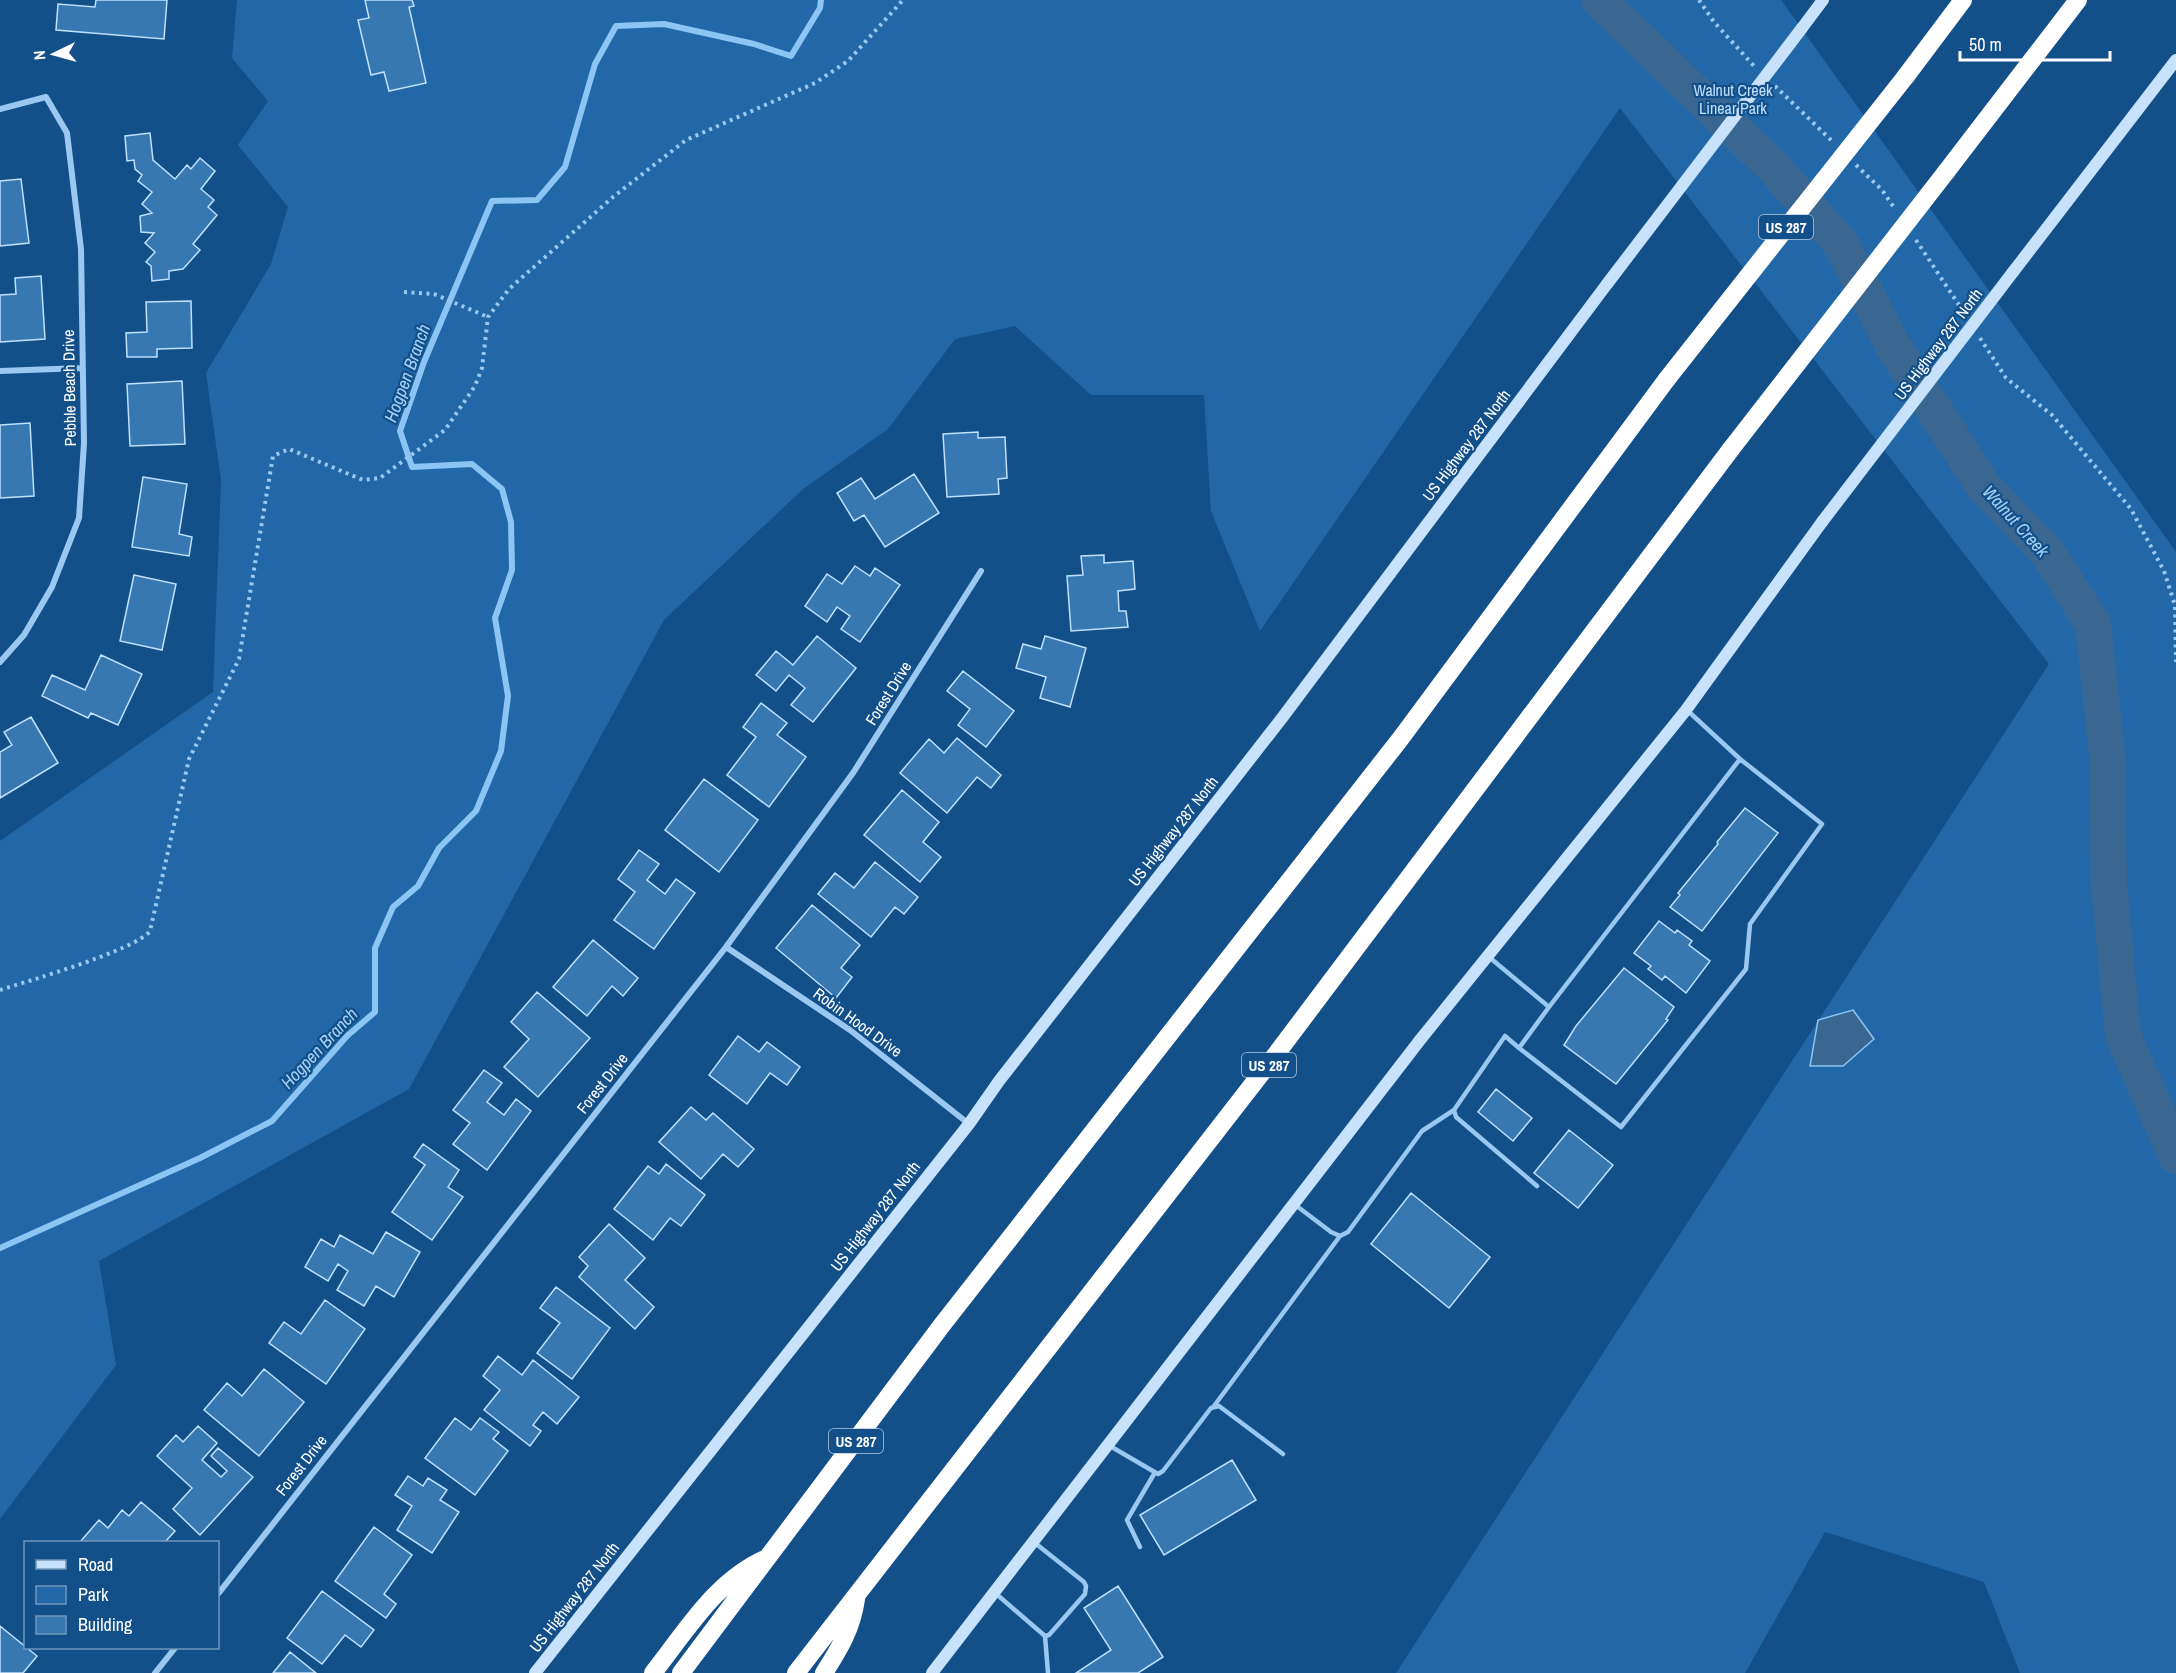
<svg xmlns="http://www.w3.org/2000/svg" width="2176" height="1673" font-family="'Archivo Narrow',sans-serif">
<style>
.green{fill:#2268a8}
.water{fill:#3a6792;stroke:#8cc4f3;stroke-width:1.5}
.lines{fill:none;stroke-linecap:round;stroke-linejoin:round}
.stream{stroke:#8cc4f3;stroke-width:6}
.river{stroke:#3a6792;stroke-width:36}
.building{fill:#3777b2;stroke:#c0e0fc;stroke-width:1.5}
.path{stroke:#9ac8f0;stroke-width:4;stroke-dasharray:3 4.5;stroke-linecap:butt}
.lane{stroke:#9ac8f0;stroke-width:4.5}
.street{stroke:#9ac8f0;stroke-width:6}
.secondary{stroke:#c8e2fb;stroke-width:12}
.highway{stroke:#fff;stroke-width:18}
.secondary-bridge{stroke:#c8e2fb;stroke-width:12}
.highway-bridge{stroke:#fff;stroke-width:18}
.labels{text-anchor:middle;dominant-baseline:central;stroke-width:4.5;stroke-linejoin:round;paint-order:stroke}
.shield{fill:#13508a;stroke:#b8cadc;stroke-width:1.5}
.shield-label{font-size:15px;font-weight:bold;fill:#fff}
.park-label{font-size:16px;fill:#c0e0fc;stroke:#13508a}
.street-label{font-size:16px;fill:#fff;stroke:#13508a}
.water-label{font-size:18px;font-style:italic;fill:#a6d1f7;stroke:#13508a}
</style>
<rect width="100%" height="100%" fill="#13508a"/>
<!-- green -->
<path class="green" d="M237 0H1781L2176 552V1673H2020L1984 1582 1825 1532 1745 1673H1396L2049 664 1620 108 1260 631 1211 511 1204 395H1091L1015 326 955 339 888 429 803 489 664 620 409 1089 99 1261 116 1365 0 1519V841L213 692 221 480 206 373 271 264 288 207 238 145 268 101 232 58Z"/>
<!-- water -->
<path class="water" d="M1853 1010 1874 1039 1843 1066H1810L1818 1020Z"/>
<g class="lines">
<!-- stream -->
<path class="stream" d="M0 1248 200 1158 272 1121 347 1036 375 1012V948L393 907 418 886 439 848 476 811 501 751 508 696 495 618 512 570 511 522 502 489 472 464 412 467 400 431 424 362 492 201 537 200 565 167 595 64 616 26 664 24 754 44 791 56 820 8 821 0"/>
<!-- river -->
<path class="river" d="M1599 0 1774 168 1841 244 1893 346 1984 487 2047 552 2093 624 2107 754 2109 884 2123 1035 2176 1156"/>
</g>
<!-- building -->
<path class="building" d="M96 0H167L164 39 56 30 58 4 95 7Z
M365 0H412L414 6 409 7 426 83 389 91 384 72 371 75 358 20 369 18Z
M150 133 153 160 175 179 187 165 191 169 200 158 215 171 201 189 214 200 208 207 217 215 193 244 200 250 183 269 169 271V279L152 281 151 266 146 262 155 252 145 243 154 233 141 232 140 216 152 213 142 204 152 192 138 181 142 175 135 169 134 160 127 161 125 136Z
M21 179 29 243 0 246V181Z
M41 276 45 339 0 342V295L16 294 15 278Z
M191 301 192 348 157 349V357H127L126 333 147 332 146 302Z
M182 381 185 444 130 446 127 384Z
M30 423 34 496 0 498V425Z
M978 432V438L1005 437 1007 478 998 479 999 494 947 497 943 434Z
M914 474 939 513 885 547 864 515 854 521 837 493 861 478 875 499Z
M143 477 187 484 179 534 192 537 189 556 132 547Z
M1104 555V563L1133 561 1135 589 1118 591 1119 611H1126L1128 627 1071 631 1067 576 1083 575 1081 556Z
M855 566 870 576 875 568 900 585 860 642 841 629 850 616 837 607 827 622 805 606 827 574 842 584Z
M134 575 176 584 162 650 120 641Z
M817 636 856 668 813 722 791 705 805 688 789 675 776 691 756 675 776 651 793 665Z
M1045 636 1086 648 1070 707 1040 698 1046 677 1016 668 1023 644 1041 649Z
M101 655 142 674 118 725 91 713 88 718 42 696 52 675 85 690Z
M963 671 1014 711 986 747 958 725 970 709 947 691Z
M761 703 787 723 777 735 806 757 769 807 727 775 756 737 743 727Z
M31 717 58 763 0 798V752L12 745 4 732Z
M957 738 1001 775 991 788 977 777 947 813 900 773 929 739 944 753Z
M704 779 758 820 719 872 665 830Z
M902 790 939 822 923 842 941 857 920 882 864 835Z
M1745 808 1778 833 1702 931 1670 907 1680 895 1678 893 1718 844 1717 842Z
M639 850 659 864 647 880 665 894 676 879 695 893 654 949 614 920 635 892 618 879Z
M875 862 918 897 904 914 895 907 871 937 818 894 835 873 854 888Z
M812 905 860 945 841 968 852 977 836 998 776 948Z
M1659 921 1675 933 1677 930 1692 941 1689 945 1710 961 1686 993 1665 976 1662 980 1648 969 1651 966 1634 953Z
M593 940 638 978 623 996 612 986 587 1016 553 987Z
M1624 968 1674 1007 1666 1019 1668 1020 1616 1084 1564 1045 1576 1026Z
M537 992 590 1038 538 1097 504 1067 529 1039 511 1022Z
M738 1036 759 1052 767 1042 800 1067 787 1085 770 1073 747 1104 709 1075Z
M484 1070 502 1083 487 1102 504 1115 516 1099 531 1111 487 1170 453 1144 470 1123 453 1110Z
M1496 1089 1532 1118 1513 1141 1478 1112Z
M691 1107 706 1120 713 1113 754 1149 738 1167 723 1154 701 1179 659 1142Z
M1569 1130 1613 1165 1578 1208 1534 1173Z
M423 1144 459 1170 448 1187 463 1197 432 1240 392 1212 425 1165 414 1157Z
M666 1164 705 1195 681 1226 670 1218 653 1240 614 1209 648 1166 659 1174Z
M1411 1193 1490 1257 1449 1308 1371 1244Z
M609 1224 645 1258 625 1280 654 1307 635 1329 579 1277 588 1266 579 1257Z
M386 1232 420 1252 394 1297 376 1286 364 1306 337 1290 348 1271 338 1264 328 1281 305 1267 321 1239 334 1247 340 1235 373 1254Z
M556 1287 610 1328 572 1379 537 1353 560 1323 540 1308Z
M325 1300 365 1329 326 1384 269 1343 284 1322 301 1334Z
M498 1356 522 1375 533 1360 579 1397 557 1424 543 1412 533 1425 541 1431 530 1446 484 1410 500 1390 483 1376Z
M264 1369 304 1402 259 1456 204 1410 227 1383 242 1396Z
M455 1418 471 1430 480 1418 499 1432 493 1439 508 1451 475 1495 425 1458Z
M198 1426 217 1443 202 1460 221 1477 227 1471 211 1456 218 1448 253 1477 200 1535 173 1509 192 1488 157 1456 176 1435 183 1442Z
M1232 1460 1256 1500 1164 1555 1140 1515Z
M408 1476 423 1486 428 1478 447 1490 440 1500 459 1512 432 1553 397 1530 412 1506 395 1495Z
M141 1502 175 1531 165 1542H80L99 1520 108 1528 122 1510 129 1516Z
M374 1527 412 1555 384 1594 396 1604 386 1618 335 1581Z
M1118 1586 1163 1657 1138 1673H1076L1111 1650 1084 1608Z
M322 1591 374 1630 361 1647 345 1635 322 1664 287 1638Z
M0 1626 37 1656 23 1673H0Z
M290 1652 316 1673H273Z"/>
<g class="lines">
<!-- path -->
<path class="path" d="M1699 0 1714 22 1754 66
M1775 86 1832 141
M1856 165 1882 190 1895 209
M1916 240 1963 311
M404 292 434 294 488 317
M1980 338 2006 378 2052 415 2131 509 2164 571 2175 605 2176 662
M0 990C28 981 136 950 150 931L189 759 239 659 273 456 289 449 363 480 380 478 445 430 475 386 482 368 488 317 509 289 613 197 686 140 815 83 848 61 903 0"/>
<!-- lane -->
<path class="lane" d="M1489 957 1549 1007 1519 1048 1621 1127 1746 969 1750 924 1822 824 1740 759
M1549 1007 1740 759 1688 711
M1519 1048 1505 1036 1454 1110 1456 1117 1537 1186
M1294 1204 1331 1232 1340 1236 1348 1232 1422 1131 1454 1110
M1214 1406 1340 1236
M1110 1446 1158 1474 1163 1471 1211 1408 1219 1406 1283 1454
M1140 1547 1127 1520 1154 1474
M994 1592 1045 1636 1049 1635 1085 1594 1086 1586 1084 1582 1035 1543
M1045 1636 1048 1673"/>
<!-- street -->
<path class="street" d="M0 109 46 97 67 133 81 249 84 443 79 518 52 587 24 635 0 662
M0 371 82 368
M726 947 850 1030 969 1124
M218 1594 726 947 853 773 981 571
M155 1673 175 1648"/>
<!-- secondary -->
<path class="secondary" d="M1802 28 1823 0
M2013 272 2176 60
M535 1673 969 1124 999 1081 1282 718 1607 284
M932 1673 1420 1040 1686 710 1822 522"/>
<!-- highway -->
<path class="highway" d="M1906 76 1963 0
M1946 172 2078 0
M653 1673C687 1630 716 1580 767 1558
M681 1673 942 1325 1401 738 1667 379
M796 1673 1277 1053 1731 449
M824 1673C840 1648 852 1628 856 1599"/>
<!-- secondary-bridge -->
<path class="secondary-bridge" d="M1607 284 1802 28
M1822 522 2013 272"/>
<!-- highway-bridge -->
<path class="highway-bridge" d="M1667 379 1906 76
M1731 449 1946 172"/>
</g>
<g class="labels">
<!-- shield labels -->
<g class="shield">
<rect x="1759" y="215" width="54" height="24" rx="4.5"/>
<rect x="1242" y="1053" width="54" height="24" rx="4.5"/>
<rect x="829" y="1429" width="54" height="24" rx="4.5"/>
</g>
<g class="shield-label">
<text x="1786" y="227">US 287</text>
<text x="1269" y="1065">US 287</text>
<text x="856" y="1441">US 287</text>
</g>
<!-- park labels -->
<g class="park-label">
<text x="1733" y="90">Walnut Creek<tspan x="1733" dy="18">Linear Park</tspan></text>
</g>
<!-- street labels -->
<g class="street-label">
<text transform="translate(1938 344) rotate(-53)">US Highway 287 North</text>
<text transform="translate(69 388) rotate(-91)">Pebble Beach Drive</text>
<text transform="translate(1466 445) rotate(-53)">US Highway 287 North</text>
<text transform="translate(888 693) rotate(-58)">Forest Drive</text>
<text transform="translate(1173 831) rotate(-52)">US Highway 287 North</text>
<text transform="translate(858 1022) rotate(36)">Robin Hood Drive</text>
<text transform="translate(602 1083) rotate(-52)">Forest Drive</text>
<text transform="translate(875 1216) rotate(-52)">US Highway 287 North</text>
<text transform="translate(301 1465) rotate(-52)">Forest Drive</text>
<text transform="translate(574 1597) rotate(-52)">US Highway 287 North</text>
</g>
<!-- water labels -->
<g class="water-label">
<text transform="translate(407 373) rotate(-70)">Hogpen Branch</text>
<text transform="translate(2016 521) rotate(48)">Walnut Creek</text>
<text transform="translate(319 1048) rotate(-47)">Hogpen Branch</text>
</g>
</g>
<!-- legend -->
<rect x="24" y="1541" width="195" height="108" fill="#13508a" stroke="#7196b9" stroke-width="1.5"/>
<rect x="36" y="1560" width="30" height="9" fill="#c8e2fb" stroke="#7196b9" stroke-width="1.5"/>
<text x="78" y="1571" font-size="18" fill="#ffffff">Road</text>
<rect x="36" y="1586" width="30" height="18" fill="#2268a8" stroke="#7196b9" stroke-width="1.5"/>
<text x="78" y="1601" font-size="18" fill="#ffffff">Park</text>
<rect x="36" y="1616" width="30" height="18" fill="#3777b2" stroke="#7196b9" stroke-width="1.5"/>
<text x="78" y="1631" font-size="18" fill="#ffffff">Building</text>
<!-- north arrow -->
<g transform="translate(54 54) rotate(265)" stroke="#13508a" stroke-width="4.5" paint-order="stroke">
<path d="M0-4.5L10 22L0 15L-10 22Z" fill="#ffffff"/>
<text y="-9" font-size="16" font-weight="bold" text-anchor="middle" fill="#ffffff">N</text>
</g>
<!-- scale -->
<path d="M1960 51v9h150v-9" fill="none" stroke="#ffffff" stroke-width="3"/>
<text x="1969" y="51" font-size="18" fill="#ffffff" stroke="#13508a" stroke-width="4.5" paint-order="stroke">50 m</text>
</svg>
